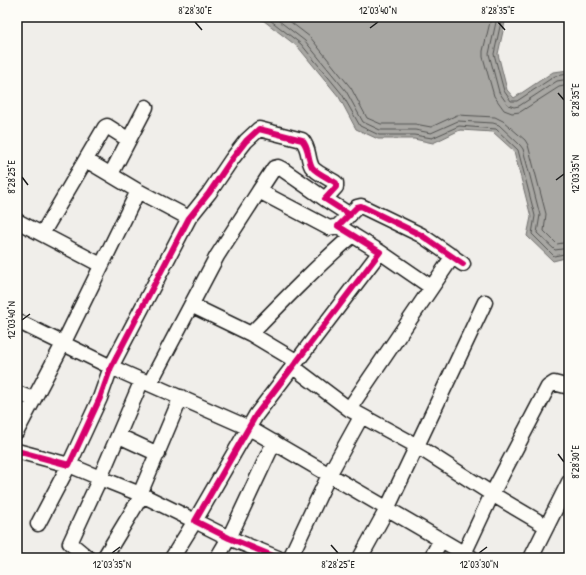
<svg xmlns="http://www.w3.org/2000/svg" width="586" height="575" font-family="'Patrick Hand',sans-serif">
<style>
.water{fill:#a8a7a3;stroke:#706f6d}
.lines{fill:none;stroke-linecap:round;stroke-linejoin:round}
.shore{stroke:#545452;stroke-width:1}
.minor-casing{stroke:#1c1c1c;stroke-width:17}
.minor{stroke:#fdfcf7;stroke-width:14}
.cycleway-casing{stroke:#fdfcf7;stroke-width:8}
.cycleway{stroke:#d6006c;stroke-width:6}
.ticks{fill:none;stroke:#1c1c1c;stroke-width:1.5}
.neatline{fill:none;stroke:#1c1c1c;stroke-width:1.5}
.ticks-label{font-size:10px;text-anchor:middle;fill:#1c1c1c}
</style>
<rect width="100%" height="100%" fill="#f0eeea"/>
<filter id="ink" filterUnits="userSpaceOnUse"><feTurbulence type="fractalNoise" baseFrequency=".025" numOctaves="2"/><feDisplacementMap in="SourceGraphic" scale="8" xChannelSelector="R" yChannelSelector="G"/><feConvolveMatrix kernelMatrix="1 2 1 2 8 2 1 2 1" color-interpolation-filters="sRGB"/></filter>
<g filter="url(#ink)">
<!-- water -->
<path class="water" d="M259 17H504L505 22 498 54 507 90 514 98 553 72 569 70V257L553 261 527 236 531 217 514 151 493 132 460 130 433 143 414 139H378L356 129 339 97 298 47Z"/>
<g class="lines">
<!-- shore -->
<path class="shore" d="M266 17 301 44 342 94 360 126 379 135H414L432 138 459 126 496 129 518 150 535 216 532 234 554 256 569 253
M274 17 305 41 346 91 363 122 380 130H415L431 133 458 121 493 123 499 125 520 145 523 149 540 215 537 233 555 250 569 248
M284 17 310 37 351 88 367 118 381 124H415L431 127 457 115 495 117 503 121 525 140 528 145 546 214 544 231 557 244 569 242
M489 17 490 22 483 51V57L494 96 504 110 512 113 520 112 559 87 569 85
M495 17 496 22 489 54 499 92 508 105 514 107 519 106 557 81 569 79
M500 17 501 22 494 54 504 91 511 101H517L555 76 569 74"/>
<defs>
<path id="minor" d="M86 160 138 191 189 218
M111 174 146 107
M325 199 282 169 278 167 274 168 259 191 329 228 338 226
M17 221 101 265
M42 234 105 127 107 126 129 140
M380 252 431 287
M191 305 251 334 296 361
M17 321 111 367 249 428 472 558
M251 334C284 300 317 266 353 235
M292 366 349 409 417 446 492 494 546 526
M150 383 217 256 259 191
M17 393 33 399
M349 409 453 256
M17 431 63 344 138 191
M119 436 158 454
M17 451 69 465 100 398 111 367 189 218 209 193 232 159 246 141 259 129 302 140C310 149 307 158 312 167 315 172 330 179 336 183V187L325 199 350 215
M140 494 181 397
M38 524 69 465 100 478 142 380
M88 558 70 543 100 478 140 494 195 521 172 558
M104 558 142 495
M217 558 229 538 274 442
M278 558 229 538 195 521 256 415 380 252 338 226 357 207 361 206 421 235 463 264
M290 558 329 475 361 417
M360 558 387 509 485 302
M431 558 441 540
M462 558 492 494 548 387 554 383 569 387
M531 558 569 482"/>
</defs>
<!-- minor casing -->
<use href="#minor" class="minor-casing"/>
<!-- minor -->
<use href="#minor" class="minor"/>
<defs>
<path id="cycleway" d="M17 451 69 465 100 398 111 367 189 218 209 193 232 159 246 141 259 129 302 140C310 149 307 158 312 167 315 172 330 179 336 183V187L325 199 350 215
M278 558 229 538 195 521 256 415 380 252 338 226 357 207 361 206 421 235 463 264"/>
</defs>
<!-- cycleway casing -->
<use href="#cycleway" class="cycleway-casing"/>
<!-- cycleway -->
<use href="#cycleway" class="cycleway"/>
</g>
</g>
<!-- ticks -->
<path class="ticks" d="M195 22 202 30M498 22 505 30M370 28 378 22M558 93 564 100M22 177 28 185M556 180 564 174M22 320 30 314M558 454 564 462M331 545 338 553M112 553 120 547M479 553 487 547"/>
<!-- margin -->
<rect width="586" height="575" fill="none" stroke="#fdfcf7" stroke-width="44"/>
<rect x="22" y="22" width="542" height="531" class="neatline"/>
<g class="ticks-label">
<text x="195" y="14">8°28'30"E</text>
<text x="378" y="14">12°03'40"N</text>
<text x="498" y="14">8°28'35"E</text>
<text transform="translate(575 100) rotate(-90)" y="4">8°28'35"E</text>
<text transform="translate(575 174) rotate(-90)" y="4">12°03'35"N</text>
<text transform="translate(11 177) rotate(-90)" y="4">8°28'25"E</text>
<text transform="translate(11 320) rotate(-90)" y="4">12°03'40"N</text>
<text transform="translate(575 462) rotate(-90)" y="4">8°28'30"E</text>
<text x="112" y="568">12°03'35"N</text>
<text x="338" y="568">8°28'25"E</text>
<text x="479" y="568">12°03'30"N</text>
</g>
</svg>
